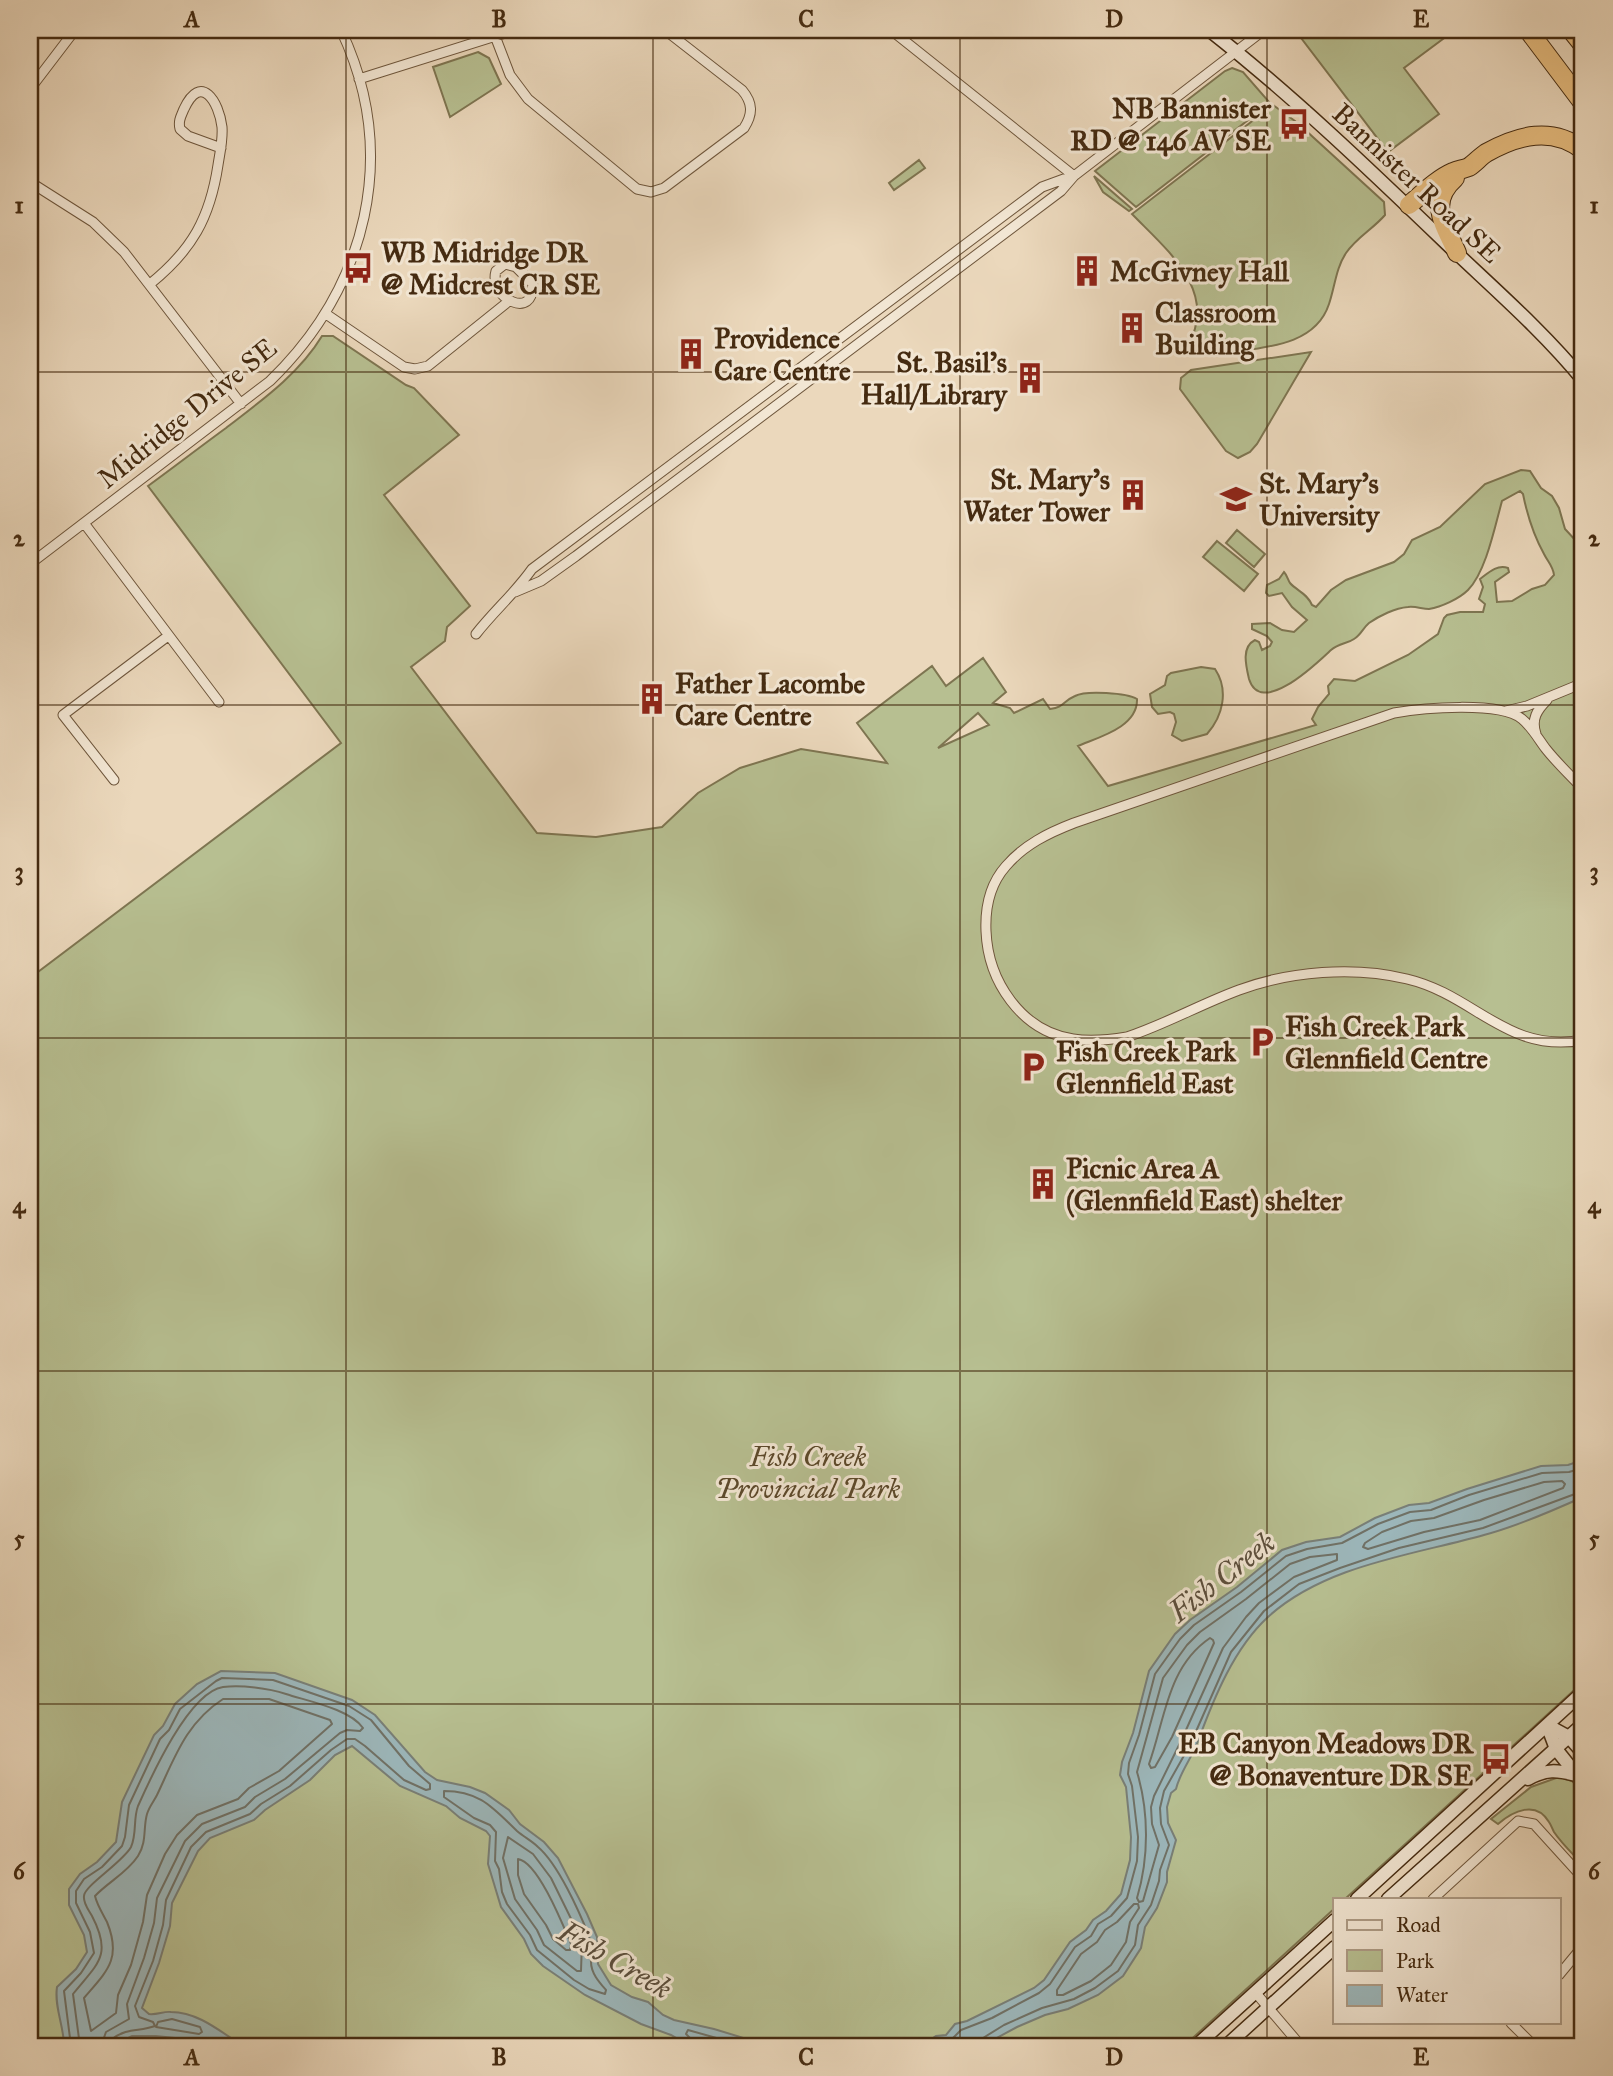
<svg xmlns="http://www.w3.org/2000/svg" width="1613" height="2076" font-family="'IM FELL Great Primer',serif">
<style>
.green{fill:#b7bf91;stroke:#7e7551;stroke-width:2;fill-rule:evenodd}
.water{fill:#9cb7bb;stroke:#797f77;stroke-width:2}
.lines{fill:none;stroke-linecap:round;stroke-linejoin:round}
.shore{stroke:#707166;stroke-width:2}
.street-casing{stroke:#6e563c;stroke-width:11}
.secondary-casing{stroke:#452b11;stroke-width:15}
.highway-casing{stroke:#452b11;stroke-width:20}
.street{stroke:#f2e6d3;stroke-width:9}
.secondary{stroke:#f2e6d3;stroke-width:12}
.highway{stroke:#e6bc7e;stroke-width:18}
.grid{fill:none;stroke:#452b11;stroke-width:2;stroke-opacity:0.55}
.labels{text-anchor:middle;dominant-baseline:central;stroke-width:6;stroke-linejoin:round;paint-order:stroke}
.poi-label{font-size:28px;font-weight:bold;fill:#452b11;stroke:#f2e6d3;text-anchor:start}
.street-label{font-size:28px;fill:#452b11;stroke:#f2e6d3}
.park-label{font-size:28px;font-style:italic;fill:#5c492b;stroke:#f2e6d3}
.water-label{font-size:30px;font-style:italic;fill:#5b4e3c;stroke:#f2e6d3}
.neatline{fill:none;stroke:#452b11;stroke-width:2.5}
.grid-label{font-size:23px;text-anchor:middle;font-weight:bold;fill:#452b11}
</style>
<rect width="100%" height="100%" fill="#ebd8bc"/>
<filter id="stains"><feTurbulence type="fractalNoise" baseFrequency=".00286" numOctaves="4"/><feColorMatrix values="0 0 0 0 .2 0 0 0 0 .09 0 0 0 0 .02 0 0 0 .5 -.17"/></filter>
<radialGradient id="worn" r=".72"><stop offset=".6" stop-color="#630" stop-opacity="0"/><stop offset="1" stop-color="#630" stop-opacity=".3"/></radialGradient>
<!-- green -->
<path class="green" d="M1295 30H1455L1404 68 1439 114 1388 152Z
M478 52 489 58 501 84 450 117 433 67Z
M1232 68 1243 72 1270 103 1136 207 1095 171 1225 71Z
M1273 105 1295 121 1294 123 1297 126 1299 125 1302 127 1384 202 1385 215C1373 229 1357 237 1346 253 1336 268 1335 286 1329 304 1316 344 1269 347 1233 352 1217 354 1200 359 1187 347 1220 292 1167 250 1132 214Z
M919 160 925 168 894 190 889 183Z
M1094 176 1132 209 1129 211 1103 192Z
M322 336H333L406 385 414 388 459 435 384 495 470 606 447 627 445 641 411 667 537 833 596 837 662 827 698 793 740 768 801 749 887 763 857 723 932 666 946 686 983 658 1006 692 993 703 1010 708 1014 713 1043 699 1050 709C1065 707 1063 701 1075 696 1086 690 1127 693 1137 699 1138 727 1099 737 1078 746L1108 786 1316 725 1312 719 1318 707 1329 694 1328 686 1334 679 1355 681 1408 655 1438 634 1444 618 1447 615 1460 612H1483L1485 604 1479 599 1483 587 1480 579C1488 573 1497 564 1508 568L1509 572 1495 582 1497 602 1512 601 1532 589 1545 585 1554 575C1553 566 1548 562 1544 554 1534 536 1527 514 1523 494L1520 491 1502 501C1495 526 1486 572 1468 590 1459 599 1441 607 1429 609 1422 609 1416 606 1408 607 1395 608 1379 616 1369 623 1363 628 1361 635 1354 639 1347 644 1339 643 1331 650 1318 662 1261 718 1249 679 1246 666 1241 647 1255 640L1259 642 1262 650 1270 646 1272 642 1267 636 1252 629V624L1270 623 1282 630 1294 632 1307 620 1292 607 1282 593 1269 596 1266 593 1267 585 1279 579 1284 572C1287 575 1288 580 1290 583 1297 591 1307 593 1312 605L1316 607 1331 590 1346 580 1394 562 1404 554 1412 540 1440 527 1485 484 1521 470 1530 471 1541 488 1552 496 1559 508 1565 529 1577 542 1583 579V1682L1345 1899H1335V1908L1184 2046H30V978L341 743 148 486C174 467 200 447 226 428 261 401 299 374 322 336ZM978 713 989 725 938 748Z
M1311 352 1257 444 1250 452 1238 458 1226 451 1180 389 1181 378 1191 370Z
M1237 530 1265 554 1254 567 1226 543Z
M1217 541 1258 574 1244 591 1203 557Z
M1201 667 1215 669C1229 690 1223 716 1207 734L1182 741 1172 735 1176 722 1174 714 1170 712 1158 714 1152 707 1150 694 1165 685 1167 676 1171 673Z
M1559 1777 1572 1781 1583 1792V1865C1573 1854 1562 1844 1554 1832 1552 1828 1551 1825 1549 1822 1536 1800 1513 1811 1498 1824L1491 1819 1531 1787Z"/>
<!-- water -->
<path class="water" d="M1583 1460V1497C1552 1511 1518 1526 1484 1535 1413 1555 1325 1565 1268 1617 1234 1648 1214 1698 1198 1741 1192 1758 1180 1772 1176 1789L1171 1793 1167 1807 1168 1823 1176 1840 1167 1872V1882L1157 1908 1145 1927 1141 1948 1123 1976 1098 1995 1068 2009 1045 2015 1017 2027 982 2046H921L936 2036 946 2035 955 2024 967 2021 1034 1988 1044 1980 1070 1942 1086 1930 1093 1920 1106 1911 1121 1894 1130 1860 1131 1837 1126 1787 1120 1775 1122 1762 1133 1733 1149 1671 1175 1634 1190 1620 1237 1587 1282 1550 1306 1542 1340 1537 1375 1518 1409 1505 1429 1503 1467 1489 1541 1466 1568 1465Z
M221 1671 275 1673 352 1700 375 1715 425 1772 437 1780 470 1787 485 1793 509 1810 520 1824 544 1842 558 1858 587 1914 597 1937 598 1964 611 1985 632 1997 648 2002 663 2015 674 2020 714 2029 770 2046H690L671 2035 641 2024 585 1995 543 1966 531 1954 524 1939 501 1907 488 1864 490 1836 486 1831 460 1818 446 1806 400 1786 352 1746 335 1755 310 1780 265 1810 254 1820 210 1838 198 1851 172 1903 170 1926 159 1963 142 2008 149 2014C157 2015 164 2011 171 2012 199 2012 222 2033 243 2046H210L194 2040 156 2036H132L112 2046H64C64 2026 54 2007 57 1987L76 1969 87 1952 84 1935 69 1905V1889L80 1874 97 1862 116 1842 122 1802 154 1735 163 1726 175 1704 197 1684Z"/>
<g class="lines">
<!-- shore -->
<path class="shore" d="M1562 1481 1565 1484 1563 1488 1480 1520 1424 1532 1368 1549 1363 1547 1365 1543 1382 1532 1411 1521 1434 1518 1484 1500 1544 1482Z
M1337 1554V1560L1294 1577 1259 1603 1246 1617 1223 1648 1181 1741 1154 1796 1151 1807 1152 1824 1159 1845 1143 1901 1139 1902 1137 1898C1149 1858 1149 1812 1137 1772L1163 1678 1187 1645 1200 1632 1246 1599 1290 1564 1310 1557Z
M1210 1638 1213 1640 1214 1643 1172 1737 1155 1767 1151 1768 1149 1764C1165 1720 1167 1667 1210 1638Z
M223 1699H269L330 1720 332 1724 279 1771 249 1788 238 1799 197 1815 177 1835 165 1854 147 1895 143 1922 131 1965 118 1995 116 2013 91 2031 84 1998C107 1971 122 1959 107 1922 103 1914 97 1905 95 1896 108 1882 127 1873 138 1856 147 1842 143 1828 147 1814 149 1807 154 1801 157 1795 175 1757 186 1723 223 1699Z
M444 1791C480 1791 493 1808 517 1831 524 1837 532 1841 538 1847 558 1864 579 1911 589 1936 592 1945 590 1953 591 1962 591 1973 599 1982 606 1990L605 1994 589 1989 574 1980 537 1950 530 1935 507 1904 502 1892 499 1869 495 1861 496 1832 490 1825 474 1818 444 1797Z
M508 1837 533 1854 551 1878 582 1941 581 1971H577L544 1945 537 1930 515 1899 503 1858Z
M518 1859C538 1862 563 1925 571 1944L570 1950H566L553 1939 546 1925 524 1894 518 1875Z
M1134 1904H1138L1139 1908 1130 1922 1126 1942 1111 1965 1091 1981 1063 1995H1057V1990L1081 1954 1097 1942 1105 1930 1117 1922Z
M172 2019 200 2027 202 2032 199 2034 156 2027 158 2022Z
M71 2046 64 1991 81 1973 94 1953 90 1932 76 1903V1891L84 1879 102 1867 122 1846 125 1837 129 1805 160 1739 169 1730 180 1709 216 1681 222 1678 273 1680 349 1706 371 1720 409 1766 430 1784V1789L426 1790 404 1780 365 1746 355 1739H347L331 1750 290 1786 261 1804 250 1814 206 1832 191 1847 166 1900 163 1925 153 1961 135 2006 139 2017 153 2022 155 2026C139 2032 128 2027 112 2039L110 2046
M80 2046 73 1994C97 1964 113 1956 92 1916 89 1910 83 1904 84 1896 84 1886 123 1862 131 1847 137 1834 133 1819 138 1806 151 1777 189 1692 223 1687 242 1685 268 1688 286 1694 307 1701 350 1709 363 1728L360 1731 347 1730 340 1733 285 1779 255 1797 245 1807 202 1824 185 1841 157 1898 154 1923 144 1958 127 2004 129 2019 106 2032 101 2046
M692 2046V2040L686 2034 688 2030 745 2046
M932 2046 950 2041 961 2030 992 2018 1039 1993 1050 1984 1075 1947 1091 1936 1098 1924 1111 1916 1127 1898 1137 1861 1138 1837 1132 1786 1128 1774 1129 1763 1139 1735 1155 1674 1180 1639 1194 1625 1241 1592 1286 1556 1307 1549 1342 1543 1378 1524 1410 1512 1431 1510 1469 1495 1542 1473 1569 1472 1583 1468
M980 2046 983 2038 1004 2025 1042 2008 1074 1999 1095 1988 1118 1971 1135 1945 1138 1925 1151 1905 1159 1881 1160 1870 1169 1845 1161 1824 1160 1808 1164 1791 1190 1745 1231 1652 1264 1611 1299 1584 1340 1568 1399 1548 1483 1528 1583 1491"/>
<defs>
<path id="street" d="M891 30 1074 176
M495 36 510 75 528 99 637 189 651 192 664 188 744 128C753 114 753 103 742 90L665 30
M359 79 515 30
M30 89 75 30
M30 182 93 222 124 252 241 404
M505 264 516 267 532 283C536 321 488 299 496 271Z
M150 284C192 250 210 218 218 165 220 152 223 140 222 127 219 102 201 72 184 109 181 116 178 121 180 129L188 136 221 148
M326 314 404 367 415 369 428 366 509 301
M84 523 219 702
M30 564 270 381C367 287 400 155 341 30
M515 592 541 581 576 556 1061 191 1074 176 1264 30
M476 634C494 611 515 593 532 569L1042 187 1072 176
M1506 711 1527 706 1583 683
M1536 734C1531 719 1537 710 1547 700
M114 780 63 715 168 636
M1583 789C1571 776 1557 763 1546 749 1539 740 1532 727 1522 719 1500 701 1422 708 1394 713L1074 823C1048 833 1024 845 1006 866 990 884 985 907 986 931 988 981 1021 1031 1073 1039 1091 1042 1109 1040 1127 1037 1166 1024 1201 1004 1239 990 1290 971 1354 966 1407 979 1475 995 1507 1054 1583 1040
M1433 1899 1518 1821 1534 1824 1583 1878
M1559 1975 1583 1946
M1255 1992 1301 2046
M1511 2023 1534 2046"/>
<path id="secondary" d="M1209 30C1293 96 1370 170 1447 244 1493 288 1542 330 1583 380
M1547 1725 1556 1749 1583 1783
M1547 1725 1569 1737 1583 1753
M1528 1779C1546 1769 1557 1770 1576 1775
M1357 1899 1583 1692
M1388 1899 1583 1724
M1196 2046 1335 1920
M1226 2046 1335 1947"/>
<path id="highway" d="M1528 30 1583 103
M1571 30 1583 45
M1455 178C1427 203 1445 225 1457 253
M1409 205C1422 194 1437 179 1453 172 1458 170 1464 169 1469 167 1475 163 1480 157 1486 153 1518 135 1552 126 1583 150"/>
</defs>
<!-- street casing -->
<use href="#street" class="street-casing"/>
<!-- secondary casing -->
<use href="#secondary" class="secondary-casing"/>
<!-- highway casing -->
<use href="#highway" class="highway-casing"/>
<!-- street -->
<use href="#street" class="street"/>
<!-- secondary -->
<use href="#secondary" class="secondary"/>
<!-- highway -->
<use href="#highway" class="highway"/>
</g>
<!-- grid -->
<path class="grid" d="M346 30V2046M653 30V2046M960 30V2046M1267 30V2046M30 372H1583M30 705H1583M30 1038H1583M30 1371H1583M30 1704H1583"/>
<!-- icons -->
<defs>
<symbol id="bus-bare" viewBox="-9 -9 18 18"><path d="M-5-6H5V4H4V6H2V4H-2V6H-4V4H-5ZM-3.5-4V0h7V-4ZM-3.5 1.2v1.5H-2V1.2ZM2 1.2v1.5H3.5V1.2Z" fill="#8f2418" stroke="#f2e6d3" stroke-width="2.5" paint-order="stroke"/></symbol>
<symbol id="building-bare" viewBox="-9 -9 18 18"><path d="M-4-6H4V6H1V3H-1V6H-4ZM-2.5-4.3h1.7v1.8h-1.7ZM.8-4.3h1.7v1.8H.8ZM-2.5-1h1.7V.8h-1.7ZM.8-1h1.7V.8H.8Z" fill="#8f2418" stroke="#f2e6d3" stroke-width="2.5" paint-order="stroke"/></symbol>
<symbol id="university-bare" viewBox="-9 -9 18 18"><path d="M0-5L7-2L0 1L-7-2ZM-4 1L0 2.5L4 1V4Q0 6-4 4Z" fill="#8f2418" stroke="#f2e6d3" stroke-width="2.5" paint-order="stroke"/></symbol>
<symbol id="parking-bare" viewBox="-9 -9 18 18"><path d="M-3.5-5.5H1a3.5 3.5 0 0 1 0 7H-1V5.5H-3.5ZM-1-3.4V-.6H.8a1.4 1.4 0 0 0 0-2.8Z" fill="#8f2418" stroke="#f2e6d3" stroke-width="2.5" paint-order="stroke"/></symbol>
</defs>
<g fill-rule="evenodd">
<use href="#bus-bare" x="1272" y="102" width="44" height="44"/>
<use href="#bus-bare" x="336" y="246" width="44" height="44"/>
<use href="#building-bare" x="1065" y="249" width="44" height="44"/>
<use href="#building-bare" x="1110" y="306" width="44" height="44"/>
<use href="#building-bare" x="669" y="332" width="44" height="44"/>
<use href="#building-bare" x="1008" y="356" width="44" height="44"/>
<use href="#building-bare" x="1111" y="473" width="44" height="44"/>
<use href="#university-bare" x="1214" y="477" width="44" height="44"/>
<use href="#building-bare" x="630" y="677" width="44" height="44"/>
<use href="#parking-bare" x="1240" y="1020" width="44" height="44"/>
<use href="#parking-bare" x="1011" y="1045" width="44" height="44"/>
<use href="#building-bare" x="1021" y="1162" width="44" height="44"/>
<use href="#bus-bare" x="1474" y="1737" width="44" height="44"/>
</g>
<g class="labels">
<!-- poi labels -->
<g class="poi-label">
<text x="1271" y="108" text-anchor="end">NB Bannister<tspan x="1271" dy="32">RD @ 146 AV SE</tspan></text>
<text x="381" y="252">WB Midridge DR<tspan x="381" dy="32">@ Midcrest CR SE</tspan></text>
<text x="1110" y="271">McGivney Hall</text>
<text x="1155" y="312">Classroom<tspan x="1155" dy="32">Building</tspan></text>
<text x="714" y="338">Providence<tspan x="714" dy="32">Care Centre</tspan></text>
<text x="1007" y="362" text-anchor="end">St. Basil's<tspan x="1007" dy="32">Hall/Library</tspan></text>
<text x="1110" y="479" text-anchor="end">St. Mary's<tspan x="1110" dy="32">Water Tower</tspan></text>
<text x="1259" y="483">St. Mary's<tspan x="1259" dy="32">University</tspan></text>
<text x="675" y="683">Father Lacombe<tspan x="675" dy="32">Care Centre</tspan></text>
<text x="1285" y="1026">Fish Creek Park<tspan x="1285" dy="32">Glennfield Centre</tspan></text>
<text x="1056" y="1051">Fish Creek Park<tspan x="1056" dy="32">Glennfield East</tspan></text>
<text x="1066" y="1168">Picnic Area A<tspan x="1066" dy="32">(Glennfield East) shelter</tspan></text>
<text x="1473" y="1743" text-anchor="end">EB Canyon Meadows DR<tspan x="1473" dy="32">@ Bonaventure DR SE</tspan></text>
</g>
<!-- street labels -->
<g class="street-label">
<text transform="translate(1417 183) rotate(43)">Bannister Road SE</text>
<text transform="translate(187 413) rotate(-39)">Midridge Drive SE</text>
</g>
<!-- park labels -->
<g class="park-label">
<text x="808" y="1456">Fish Creek<tspan x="808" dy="32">Provincial Park</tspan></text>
</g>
<!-- water labels -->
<g class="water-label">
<text transform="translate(1222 1577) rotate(-38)">Fish Creek</text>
<text transform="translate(615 1960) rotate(30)">Fish Creek</text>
</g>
</g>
<!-- margin -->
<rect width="1613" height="2076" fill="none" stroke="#ebd8bc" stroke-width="77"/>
<!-- legend -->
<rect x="1333" y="1898" width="228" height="126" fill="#f2e6d3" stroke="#ad9b85" stroke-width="2"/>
<rect x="1347" y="1920" width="35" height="10" fill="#f2e6d3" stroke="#ad9b85" stroke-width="2"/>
<text x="1396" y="1932" font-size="21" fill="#452b11">Road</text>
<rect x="1347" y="1950" width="35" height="21" fill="#b7bf91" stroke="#ad9b85" stroke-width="2"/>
<text x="1396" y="1968" font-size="21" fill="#452b11">Park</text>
<rect x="1347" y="1985" width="35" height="21" fill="#9cb7bb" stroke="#ad9b85" stroke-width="2"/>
<text x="1396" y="2002" font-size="21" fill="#452b11">Water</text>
<rect x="38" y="38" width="1536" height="2000" class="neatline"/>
<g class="grid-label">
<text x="192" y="27">A</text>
<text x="499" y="27">B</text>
<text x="806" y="27">C</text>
<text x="1114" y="27">D</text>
<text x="1421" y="27">E</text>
<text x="19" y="213">1</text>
<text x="1594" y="213">1</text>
<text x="19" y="546">2</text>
<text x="1594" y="546">2</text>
<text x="19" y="879">3</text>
<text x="1594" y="879">3</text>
<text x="19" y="1213">4</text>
<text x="1594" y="1213">4</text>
<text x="19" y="1546">5</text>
<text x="1594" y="1546">5</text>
<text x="19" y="1879">6</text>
<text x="1594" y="1879">6</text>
<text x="192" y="2065">A</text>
<text x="499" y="2065">B</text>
<text x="806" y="2065">C</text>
<text x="1114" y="2065">D</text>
<text x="1421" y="2065">E</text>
</g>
<rect width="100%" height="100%" filter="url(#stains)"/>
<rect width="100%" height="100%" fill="url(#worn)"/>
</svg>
